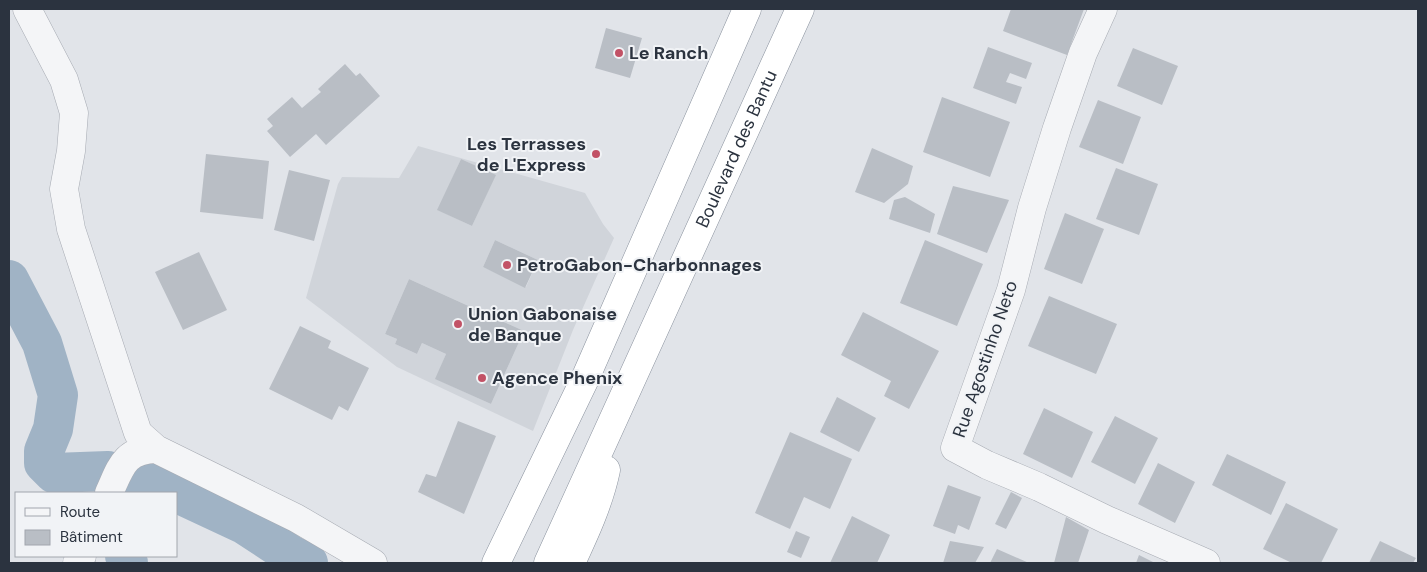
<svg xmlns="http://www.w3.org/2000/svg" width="1427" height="572" font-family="'DM Sans',sans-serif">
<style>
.built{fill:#d0d4da;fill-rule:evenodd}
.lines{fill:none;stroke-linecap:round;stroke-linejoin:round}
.river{stroke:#a0b3c5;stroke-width:40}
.building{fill:#b9bec5}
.minor-casing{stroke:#a7abb3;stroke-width:29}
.highway-casing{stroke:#8a929e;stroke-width:29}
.minor{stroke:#f4f5f7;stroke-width:28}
.highway{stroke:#fff;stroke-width:28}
.poi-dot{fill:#c25266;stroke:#f1f3f6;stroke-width:2}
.labels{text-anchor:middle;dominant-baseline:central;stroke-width:4;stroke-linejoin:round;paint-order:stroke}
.poi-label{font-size:18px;font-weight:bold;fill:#2b333f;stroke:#f1f3f6;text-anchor:start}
.street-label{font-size:18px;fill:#2b333f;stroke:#f1f3f6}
</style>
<rect width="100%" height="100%" fill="#e1e4e9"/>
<!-- built -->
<path class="built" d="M418 146 585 193 603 224 614 238 573 330 533 431 397 367 306 298 338 184 342 177 399 178ZM461 159 495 176 472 226 438 210ZM495 240 538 260 526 287 483 267ZM409 279 524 331 491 404 436 379 446 354 422 343 417 354 395 344 397 339 385 334Z"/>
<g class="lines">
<!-- river -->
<path class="river" d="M9 280 42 343 58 395 53 429 44 451V463L54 473 108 471
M132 476 158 484 244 524 291 555 308 563
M125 556 128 563"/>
</g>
<!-- building -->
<path class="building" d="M1011 9H1084L1067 55 1003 31Z
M606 28 642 38 630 78 595 68Z
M988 47 1032 63 1026 79 1010 73 1006 82 1022 87 1016 104 973 88Z
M1133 48 1178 66 1162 105 1117 86Z
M345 64 356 76 360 73 380 96 326 145 316 134 290 157 267 131 273 126 267 119 292 97 302 108 321 92 318 89Z
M942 97 1010 122 990 177 923 152Z
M1098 100 1141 117 1123 164 1079 147Z
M872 148 913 166 908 184 884 203 855 192Z
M206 154 269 161 263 219 200 212Z
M461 159 496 175 472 226 437 210Z
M1116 168 1158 184 1139 235 1096 219Z
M289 170 330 180 314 241 274 230Z
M953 186 1009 200 987 253 937 234Z
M905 197 935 214 930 233 889 219 894 200Z
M1065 213 1104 229 1082 284 1044 269Z
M495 240 538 260 525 288 483 267Z
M925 240 983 264 957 326 900 303Z
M199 252 227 310 183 330 155 272Z
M409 279 524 331 491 404 435 379 446 354 422 343 417 354 395 344 397 339 385 334Z
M1049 296 1117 324 1096 374 1028 346Z
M863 312 939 351 909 409 884 396 891 381 841 355Z
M300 326 331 341 328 348 369 368 348 411 339 406 332 420 269 389Z
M837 397 876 418 859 452 820 432Z
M1044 408 1093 432 1072 478 1023 454Z
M1115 416 1158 438 1135 484 1091 462Z
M458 421 496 436 464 514 418 492 426 474 436 477Z
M790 432 852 459 830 509 804 497 790 529 755 513Z
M1227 454 1286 482 1271 515 1212 485Z
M1158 463 1195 482 1175 523 1138 504Z
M948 485 981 497 969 530 958 525 955 534 933 526Z
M1011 492 1022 498 1006 529 995 524Z
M1286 503 1338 529 1321 563H1292L1263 549Z
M852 516 890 535 877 563H830Z
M1066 517 1089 530 1078 563H1054Z
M796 531 810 537 801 558 787 552Z
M950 541 984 547 975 563H943Z
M1380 541 1416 558 1413 563H1369Z
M997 549 1029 563H990Z
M1139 555 1155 563H1136Z"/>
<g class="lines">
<defs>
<path id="minor" d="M27 9 64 80 74 113 71 151 64 189 71 229 138 433 156 449 296 518 373 563
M1103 9 1083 53 1057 128 1032 208 1011 290 955 448 987 465 1039 487 1107 520 1206 563
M109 493C121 467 124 450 156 449
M77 563 82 556"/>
<g id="highway">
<path d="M496 563 584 381 747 9"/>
<path id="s1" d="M548 563 800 9"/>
<path d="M571 563C585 533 599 503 606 470"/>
</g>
</defs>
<!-- minor casing -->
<use href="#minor" class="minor-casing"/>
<!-- highway casing -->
<use href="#highway" class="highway-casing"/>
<!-- minor -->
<use href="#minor" class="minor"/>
<!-- highway -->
<use href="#highway" class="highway"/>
</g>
<!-- markers -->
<g class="poi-dot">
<circle cx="619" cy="53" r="5"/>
<circle cx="596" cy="154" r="5"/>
<circle cx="507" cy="265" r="5"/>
<circle cx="458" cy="324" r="5"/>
<circle cx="482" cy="378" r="5"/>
</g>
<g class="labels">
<!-- poi labels -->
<g class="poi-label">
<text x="629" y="53">Le Ranch</text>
<text x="586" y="144" text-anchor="end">Les Terrasses<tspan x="586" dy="21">de L'Express</tspan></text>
<text x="517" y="265">PetroGabon-Charbonnages</text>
<text x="468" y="314">Union Gabonaise<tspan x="468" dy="21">de Banque</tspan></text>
<text x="492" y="378">Agence Phenix</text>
</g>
<!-- street labels -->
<g class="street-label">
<text stroke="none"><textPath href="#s1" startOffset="455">Boulevard des Bantu</textPath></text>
<text transform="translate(985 359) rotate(-71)">Rue Agostinho Neto</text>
</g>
</g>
<!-- border -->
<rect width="1427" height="572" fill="none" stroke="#2b333f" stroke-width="20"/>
<!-- legend -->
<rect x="15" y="492" width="162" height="65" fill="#f1f3f6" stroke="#a2a6ad"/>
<rect x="25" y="508" width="25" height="8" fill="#f4f5f7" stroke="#a2a6ad"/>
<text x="60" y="517" font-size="15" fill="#2b333f">Route</text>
<rect x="25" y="530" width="25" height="15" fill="#b9bec5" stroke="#a2a6ad"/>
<text x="60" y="542" font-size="15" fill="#2b333f">Bâtiment</text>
</svg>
